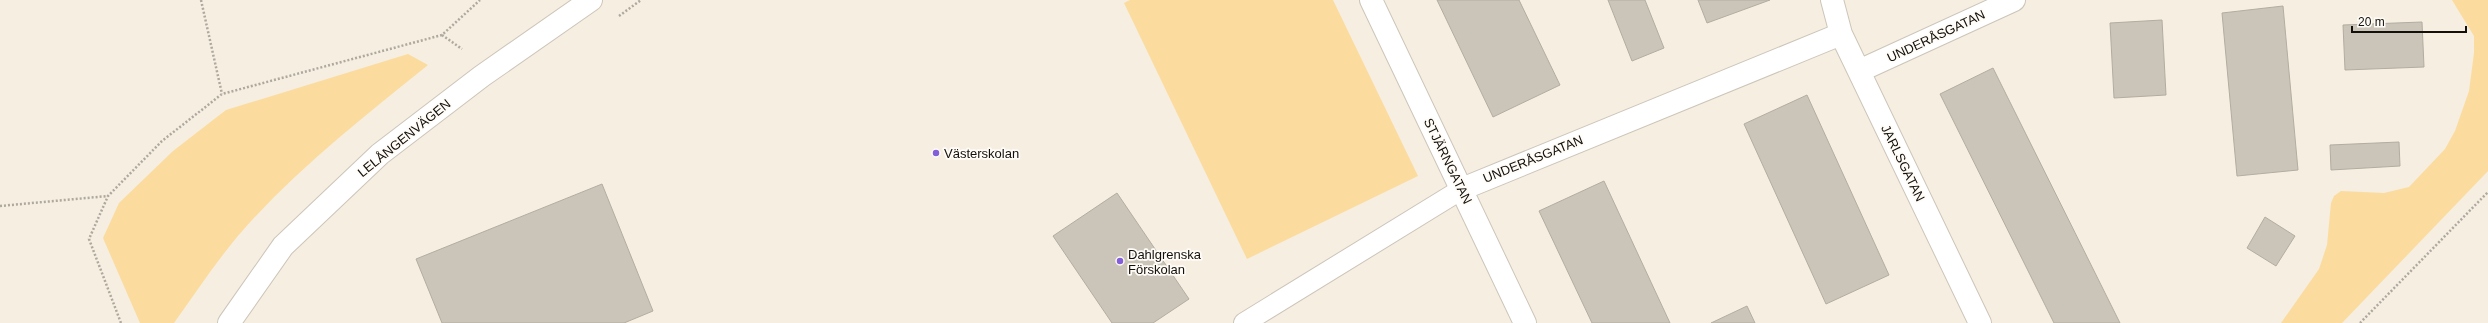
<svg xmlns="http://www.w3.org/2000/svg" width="2488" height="323" font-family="Arial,sans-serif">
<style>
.green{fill:#fbdc9e}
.building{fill:#cbc4b8;stroke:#b3ada1}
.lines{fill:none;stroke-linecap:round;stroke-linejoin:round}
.lane-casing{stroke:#ccc5b9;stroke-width:22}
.street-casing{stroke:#ccc5b9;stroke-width:24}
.secondary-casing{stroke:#ccc5b9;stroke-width:24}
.path{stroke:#aea89e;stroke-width:2.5;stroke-dasharray:2 2;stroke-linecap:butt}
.lane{stroke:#fff;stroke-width:20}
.street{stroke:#fff;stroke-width:22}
.secondary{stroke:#fff;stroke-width:22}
.poi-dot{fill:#825ed8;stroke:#fffcf7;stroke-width:1.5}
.labels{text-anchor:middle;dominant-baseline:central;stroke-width:3.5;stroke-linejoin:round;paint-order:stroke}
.street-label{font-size:13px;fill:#13100c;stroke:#fffcf7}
.poi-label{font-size:13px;fill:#13100c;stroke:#fffcf7;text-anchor:start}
</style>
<rect width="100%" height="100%" fill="#f5eee1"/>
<!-- green -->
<path class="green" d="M1130 0H1333L1418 176 1247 259 1124 3Z
M2452 0H2488V171L2342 323H2281L2319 269 2327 245 2331 203 2334 196 2341 191 2384 193 2409 187 2445 149 2455 131 2469 91 2474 53V36Z
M408 54 428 65C367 114 306 162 253 219 223 251 199 288 174 323H140L103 238 119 203 173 151 226 110Z"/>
<!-- building -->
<path class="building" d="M1437 0H1519L1560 85 1493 117Z
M1608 0H1645L1664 48 1632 61Z
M1698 0H1770L1707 23Z
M2283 6 2298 170 2237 176 2222 13Z
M2162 20 2166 95 2114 98 2110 23Z
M2422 22 2424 67 2345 70 2343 25Z
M1993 68 2120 323H2054L1940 94Z
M1807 95 1889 275 1826 304 1744 124Z
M2399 142 2400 166 2331 170 2330 145Z
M1604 181 1670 323H1592L1539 211Z
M602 184 653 311 624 323H442L416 259Z
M1117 193 1189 299 1153 323H1112L1053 236Z
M2265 217 2295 236 2276 266 2247 248Z
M1747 306 1755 323H1711Z"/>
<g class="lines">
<defs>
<path id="lane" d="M1244 323 1462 189"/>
<path id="street" d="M1371 0 1525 323
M1832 0 1841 34 1980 323
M1859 71 2014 0
M1462 189 1841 34"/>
<path id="secondary" d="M229 323 283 246 380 154 482 76 591 0"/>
</defs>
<!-- lane casing -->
<use href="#lane" class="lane-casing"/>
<!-- street casing -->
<use href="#street" class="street-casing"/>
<!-- secondary casing -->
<use href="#secondary" class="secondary-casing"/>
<!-- path -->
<path class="path" d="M201 0 222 94
M619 16 641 0
M442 35 462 49
M0 206 108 196
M121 323 89 239 108 196 162 141 222 94 442 35 480 0
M2360 323 2488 192"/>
<!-- lane -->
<use href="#lane" class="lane"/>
<!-- street -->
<use href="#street" class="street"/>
<!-- secondary -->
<use href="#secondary" class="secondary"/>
</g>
<!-- markers -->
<g class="poi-dot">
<circle cx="936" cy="153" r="4"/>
<circle cx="1120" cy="261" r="4"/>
</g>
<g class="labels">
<!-- street labels -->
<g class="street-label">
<text transform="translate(1936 36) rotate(-25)">UNDERÅSGATAN</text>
<text transform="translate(404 138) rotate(-39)">LELÅNGENVÄGEN</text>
<text transform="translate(1533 159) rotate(-22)">UNDERÅSGATAN</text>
<text transform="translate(1448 161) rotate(64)">STJÄRNGATAN</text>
<text transform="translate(1903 163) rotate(64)">JARLSGATAN</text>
</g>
<!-- poi labels -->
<g class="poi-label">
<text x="944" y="153">Västerskolan</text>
<text x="1128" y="254">Dahlgrenska<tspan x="1128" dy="15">Förskolan</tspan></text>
</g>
</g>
<!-- scale -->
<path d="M2352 26v6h114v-6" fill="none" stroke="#13100c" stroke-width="2"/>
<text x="2358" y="26" font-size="12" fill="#13100c" stroke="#fffcf7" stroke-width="3" paint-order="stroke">20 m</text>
</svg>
